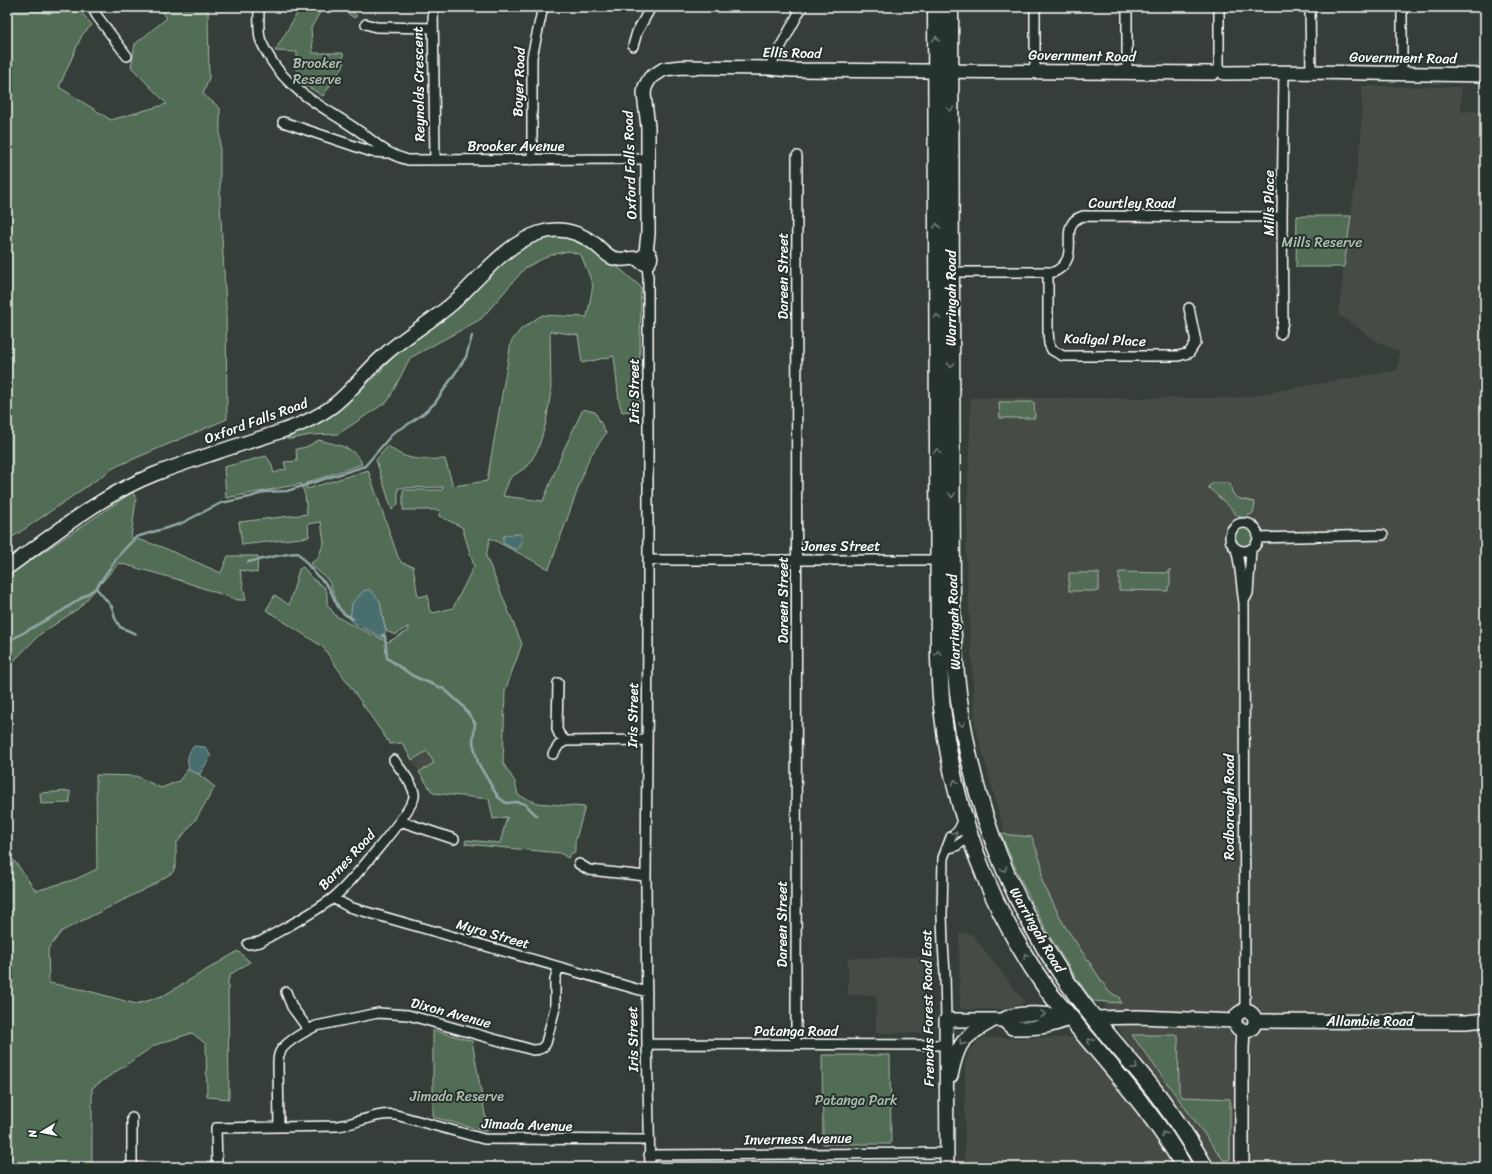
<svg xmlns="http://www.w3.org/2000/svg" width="1492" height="1174" font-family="Sriracha,sans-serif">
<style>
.built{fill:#474b45}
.green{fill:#516d54;stroke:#a8b6aa}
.water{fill:#4a6e70;stroke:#92a8a9}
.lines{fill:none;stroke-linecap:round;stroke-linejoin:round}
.stream{stroke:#92a8a9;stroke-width:2.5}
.street-casing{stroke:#fff;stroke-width:12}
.secondary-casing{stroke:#fff;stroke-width:16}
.highway-casing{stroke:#fff;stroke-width:19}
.street{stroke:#26332d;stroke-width:9}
.secondary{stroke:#26332d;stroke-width:13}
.highway{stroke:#26332d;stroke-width:16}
.oneway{stroke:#727a76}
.labels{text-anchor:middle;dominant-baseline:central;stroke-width:4;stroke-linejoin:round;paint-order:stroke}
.street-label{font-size:14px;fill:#fff;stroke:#26332d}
.park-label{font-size:14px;fill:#b1bdb2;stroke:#26332d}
</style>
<rect width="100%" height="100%" fill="#353e38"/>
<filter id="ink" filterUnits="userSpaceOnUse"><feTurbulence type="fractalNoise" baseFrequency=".025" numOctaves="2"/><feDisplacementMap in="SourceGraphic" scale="8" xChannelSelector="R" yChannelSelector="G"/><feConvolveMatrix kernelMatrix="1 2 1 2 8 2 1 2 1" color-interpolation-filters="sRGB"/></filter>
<g filter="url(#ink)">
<!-- built -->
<path class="built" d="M1362 86 1461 87V112L1485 110V1167H965V1063L969 1051 977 1042 984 1038 1124 1037 1010 854 975 725 966 551 971 398H1238L1397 370 1400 352 1378 342 1338 314 1361 140Z
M426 751 434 763 419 772 412 760Z
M959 933 972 934 1025 1002 1009 1009H962L960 1007Z
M934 957V976L928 977V1028L924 1033H876V995H848V958Z"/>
<!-- green -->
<path class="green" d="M7 7H16L48 13 81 12 92 25 82 35 59 87 111 120 167 104 131 67 135 44 167 18 158 7H208L209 78 203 94 220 108V203L226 306 227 419 115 467 7 541Z
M301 7H323L311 28 313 53H343L344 65 323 96 297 80V52L275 51Z
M339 7H346L357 16 354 18Z
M1297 216H1351L1344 267H1296Z
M559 235 576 237 612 262 641 287 639 410 622 412 619 401 614 356 582 363 578 335 550 331 551 391 546 423 538 449 528 466 510 478 503 496 543 501 564 449 583 409 595 412 606 433 589 458 549 569 490 538 486 556 522 644 505 691 503 763 515 782 518 795 537 803 585 807 575 842V852L572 853 568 858 560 853 465 844 466 840 500 843 507 817 493 819 489 799 433 793 419 772 434 763 427 751 412 760 402 743 390 744 323 647 266 610 275 595 289 605 299 569 303 567 314 580 324 587 327 593V604L336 616 348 623 388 642 408 631 409 626 395 635 386 631 383 619 380 601 352 603 351 616C336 613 335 592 329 582 324 574 316 571 310 564L318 558 324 542 321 522 308 524 309 537 242 545 239 522 307 514 305 495 301 484 226 498 224 467 266 456 271 463 274 473 286 469 284 462 297 461 296 449 306 447 319 440C336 445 355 446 362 464L306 483 307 489 368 470 398 557 402 563 413 566 418 597 428 595 429 609 433 613 453 608 474 566 462 527 439 516 440 510H403V490H442L443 487 398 488V504L392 510 376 460 388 446C408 462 420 459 445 459L453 486 487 481 511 342 521 329 542 315 587 317 593 285 581 255 569 251 550 255 525 268 481 319 410 358 388 401 338 434 310 435 292 439H286L339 409 378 374 404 345 449 315 503 260 519 250 541 239Z
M999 402H1034L1035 418H1000Z
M1213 483H1230L1232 492 1237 498 1254 502 1255 505 1253 513 1244 518 1237 516 1231 508 1208 487Z
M133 492 136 500 131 537 162 547 221 573 228 556H258L257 573 240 570 246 600H238L176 579 119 563 79 608 39 635 7 668V576Z
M1235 537a9 9 0 1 1 18 0a9 9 0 1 1-18 0Z
M1170 569V585L1168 587V591L1119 590V572L1167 573Z
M1069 573H1099V591H1069Z
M189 767 215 787 196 819 176 844V865L173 872 153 885 62 931 48 949 49 983 85 990 136 1004 161 997 238 951 250 962 231 974 228 980 229 1099 207 1097 206 1044 192 1033 155 1045 92 1088V1167H7V853L16 863 36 891 76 879 97 869 96 775 136 776 161 788 179 781Z
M70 791V803L41 804 40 793Z
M1001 834 1032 837 1042 866V881L1063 923 1109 992 1119 997 1121 1003 1093 1001C1054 950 1025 893 1001 834Z
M433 1030 472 1041 488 1131H484L433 1117Z
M1132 1035H1178L1179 1091 1182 1097 1230 1099V1159L1224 1161Z
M822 1055H890L891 1144H823Z"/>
<!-- water -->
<path class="water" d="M520 534 523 538 520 547 516 550 503 543V537L506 535Z
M365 590H370L380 601 383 619 386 631 383 638 350 621 352 603Z
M194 746 205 747 211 756 200 774 190 771C186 761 187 754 194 746Z"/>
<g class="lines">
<!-- stream -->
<path class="stream" d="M248 562C265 559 280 554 298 553 304 559 308 566 314 572 318 578 326 582 329 588 336 601 337 613 353 619
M96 588 112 607 115 618 120 627 136 634
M382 635 385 636 387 658 413 676 444 689 462 705 475 723 473 742 478 763 498 797 506 803 517 802 525 804 536 815
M7 642 62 611 96 588 119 555 136 537 180 524 221 503 250 497 265 492 287 491 365 466 394 432 407 425 424 413 435 403 466 357 472 336"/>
<defs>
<path id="street" d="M92 7 97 16 127 56
M259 7C259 17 258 28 260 38 262 45 267 53 271 60 293 94 324 107 356 129 376 142 384 154 408 160L648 159
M433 7 435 160
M1127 7V72
M1219 7V66
M1310 7 1311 72
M366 24 376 27 433 28
M633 46 637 32 651 7
M769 68 802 7
M1035 71V7
M1402 74V7
M283 122 372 152 387 153
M532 160V57L543 7
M647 263 648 277V637L646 876 647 1044 650 1167
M951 272H1054C1085 257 1054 225 1083 216L1282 217
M1048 272V331L1049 344 1052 350 1063 356H1178L1189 353 1196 342 1189 308
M1280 334 1283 322 1282 217 1284 72
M1230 537a14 14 0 1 1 28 0a14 14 0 1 1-28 0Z
M1258 538 1383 535
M1236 549C1241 566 1241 585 1244 603L1245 1011
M648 560H938
M1245 599 1248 593 1251 550
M558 683 557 729 559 734 565 741
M553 754 559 745 565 741 647 740
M400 821 454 839
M946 849 956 846 970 837
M579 864 589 870 646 876
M333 898 349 907 647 992
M248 944 260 942C284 928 311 915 333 898 347 887 412 811 414 797 416 787 400 769 394 760
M286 992 292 1007 308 1029
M946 1020 945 973 943 944 942 915 943 858 951 837 958 831 964 820
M647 1044 946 1045
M796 1044 797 156
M132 1118V1167
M279 1127 278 1064C278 1060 278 1056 280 1052 285 1042 306 1031 316 1026L378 1013 408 1015 533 1050C539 1050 543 1049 546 1043L555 1008V980L558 968
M649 1155 947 1153
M217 1167 216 1128 337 1126C357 1124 376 1112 396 1115L484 1139 649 1140"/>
<path id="secondary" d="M1224 73 1311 72 1485 75
M646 252 648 234V127L644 94 645 87 650 78 664 69 682 67 769 68 791 70 1213 73
M639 258 641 262 644 263 649 262C652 258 651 254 646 252
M7 568C53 535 103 494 155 474 186 462 217 452 248 442 276 433 306 425 330 408 350 394 363 374 381 358 403 337 430 323 453 303 479 279 504 245 539 233 560 226 579 232 595 244 601 249 606 255 613 258 621 261 631 258 639 258
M1235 1021a10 10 0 1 1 20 0a10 10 0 1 1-20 0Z
M1094 1018 1139 1017 1235 1021
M1003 1020 1012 1028C1034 1028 1050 1028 1070 1018
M1255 1021 1466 1022 1485 1020
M951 1076C958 1042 962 1038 992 1021
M947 1167 946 1020H1003C1017 1010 1054 1014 1070 1018
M1242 1167V1049L1243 1030"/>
<path id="highway" d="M936 7 939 660C940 676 940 692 942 708 953 808 988 906 1046 988 1055 1001 1067 1013 1077 1026 1114 1071 1155 1115 1184 1167
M950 7 952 612C956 755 992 880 1077 996 1099 1027 1125 1054 1149 1084 1170 1110 1188 1138 1205 1167"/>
</defs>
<!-- street casing -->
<use href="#street" class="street-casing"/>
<!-- secondary casing -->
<use href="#secondary" class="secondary-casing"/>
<!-- highway casing -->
<use href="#highway" class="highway-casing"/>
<!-- street -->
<use href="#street" class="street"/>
<!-- secondary -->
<use href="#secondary" class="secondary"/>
<!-- highway -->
<use href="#highway" class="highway"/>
</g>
<!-- one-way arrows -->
<defs><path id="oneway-chevron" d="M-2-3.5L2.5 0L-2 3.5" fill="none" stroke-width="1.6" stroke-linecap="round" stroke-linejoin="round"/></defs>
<g class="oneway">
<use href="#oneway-chevron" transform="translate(936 39) rotate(-90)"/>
<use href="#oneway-chevron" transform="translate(950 109) rotate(90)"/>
<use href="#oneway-chevron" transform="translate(937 226) rotate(-90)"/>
<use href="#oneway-chevron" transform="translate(937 317) rotate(-90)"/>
<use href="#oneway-chevron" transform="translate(951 365) rotate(90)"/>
<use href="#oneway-chevron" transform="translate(937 451) rotate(-90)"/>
<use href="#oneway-chevron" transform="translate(952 495) rotate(89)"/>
<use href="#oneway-chevron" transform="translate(938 653) rotate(-91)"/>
<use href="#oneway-chevron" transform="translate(962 724) rotate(81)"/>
<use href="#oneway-chevron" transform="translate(955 782) rotate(-103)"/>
<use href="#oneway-chevron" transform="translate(955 834) rotate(-47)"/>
<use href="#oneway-chevron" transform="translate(1004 869) rotate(69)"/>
<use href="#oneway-chevron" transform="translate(1026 956) rotate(-121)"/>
<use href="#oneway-chevron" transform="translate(1043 1014) rotate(-2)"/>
<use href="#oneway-chevron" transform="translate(1090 1041) rotate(-130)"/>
<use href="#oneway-chevron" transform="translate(962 1043) rotate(125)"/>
<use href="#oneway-chevron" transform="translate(1135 1067) rotate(50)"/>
<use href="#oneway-chevron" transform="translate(1164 1134) rotate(-123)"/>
</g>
</g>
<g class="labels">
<!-- street labels -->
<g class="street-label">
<text transform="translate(792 53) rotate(1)">Ellis Road</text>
<text transform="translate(1082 56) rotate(1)">Government Road</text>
<text transform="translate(1403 58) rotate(1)">Government Road</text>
<text transform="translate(519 82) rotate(-88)">Boyer Road</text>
<text transform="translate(419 84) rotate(-91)">Reynolds Crescent</text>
<text x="516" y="146">Brooker Avenue</text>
<text transform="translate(630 165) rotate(-92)">Oxford Falls Road</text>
<text x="1132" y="203">Courtley Road</text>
<text transform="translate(1269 203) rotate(-90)">Mills Place</text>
<text transform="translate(783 276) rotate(-90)">Dareen Street</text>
<text transform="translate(951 298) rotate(-90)">Warringah Road</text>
<text transform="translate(1105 340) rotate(2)">Kadigal Place</text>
<text transform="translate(634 391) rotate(-90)">Iris Street</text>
<text transform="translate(256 421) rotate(-20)">Oxford Falls Road</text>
<text x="841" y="546">Jones Street</text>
<text transform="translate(783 600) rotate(-90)">Dareen Street</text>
<text transform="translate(954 622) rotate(-92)">Warringah Road</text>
<text transform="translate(633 715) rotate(-89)">Iris Street</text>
<text transform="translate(1229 807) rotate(-90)">Rodborough Road</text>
<text transform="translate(347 860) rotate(-47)">Barnes Road</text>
<text transform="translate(782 924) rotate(-90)">Dareen Street</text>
<text transform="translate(1037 930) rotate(60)">Warringah Road</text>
<text transform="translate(493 934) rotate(16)">Myra Street</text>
<text transform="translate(928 1008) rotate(-91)">Frenchs Forest Road East</text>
<text transform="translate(451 1013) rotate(15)">Dixon Avenue</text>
<text x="1370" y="1021">Allambie Road</text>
<text x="796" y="1031">Patanga Road</text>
<text transform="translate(633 1039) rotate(-91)">Iris Street</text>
<text transform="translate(527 1125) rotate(2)">Jimada Avenue</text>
<text transform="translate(798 1139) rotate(-1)">Inverness Avenue</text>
</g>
<!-- park labels -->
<g class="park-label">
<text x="317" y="63">Brooker<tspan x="317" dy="16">Reserve</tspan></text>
<text x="1322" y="242">Mills Reserve</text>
<text x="457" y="1096">Jimada Reserve</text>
<text x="856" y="1100">Patanga Park</text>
</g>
</g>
<!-- margin -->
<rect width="1492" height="1174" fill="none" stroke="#26332d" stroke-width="24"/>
<rect x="12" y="12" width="1468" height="1150" fill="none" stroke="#fff" stroke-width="1.5" filter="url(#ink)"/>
<!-- north arrow -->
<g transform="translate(42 1132) rotate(260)" stroke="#26332d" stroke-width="3" paint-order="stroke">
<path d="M0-3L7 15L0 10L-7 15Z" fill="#ffffff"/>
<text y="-6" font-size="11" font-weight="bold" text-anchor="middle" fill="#ffffff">N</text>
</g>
</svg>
